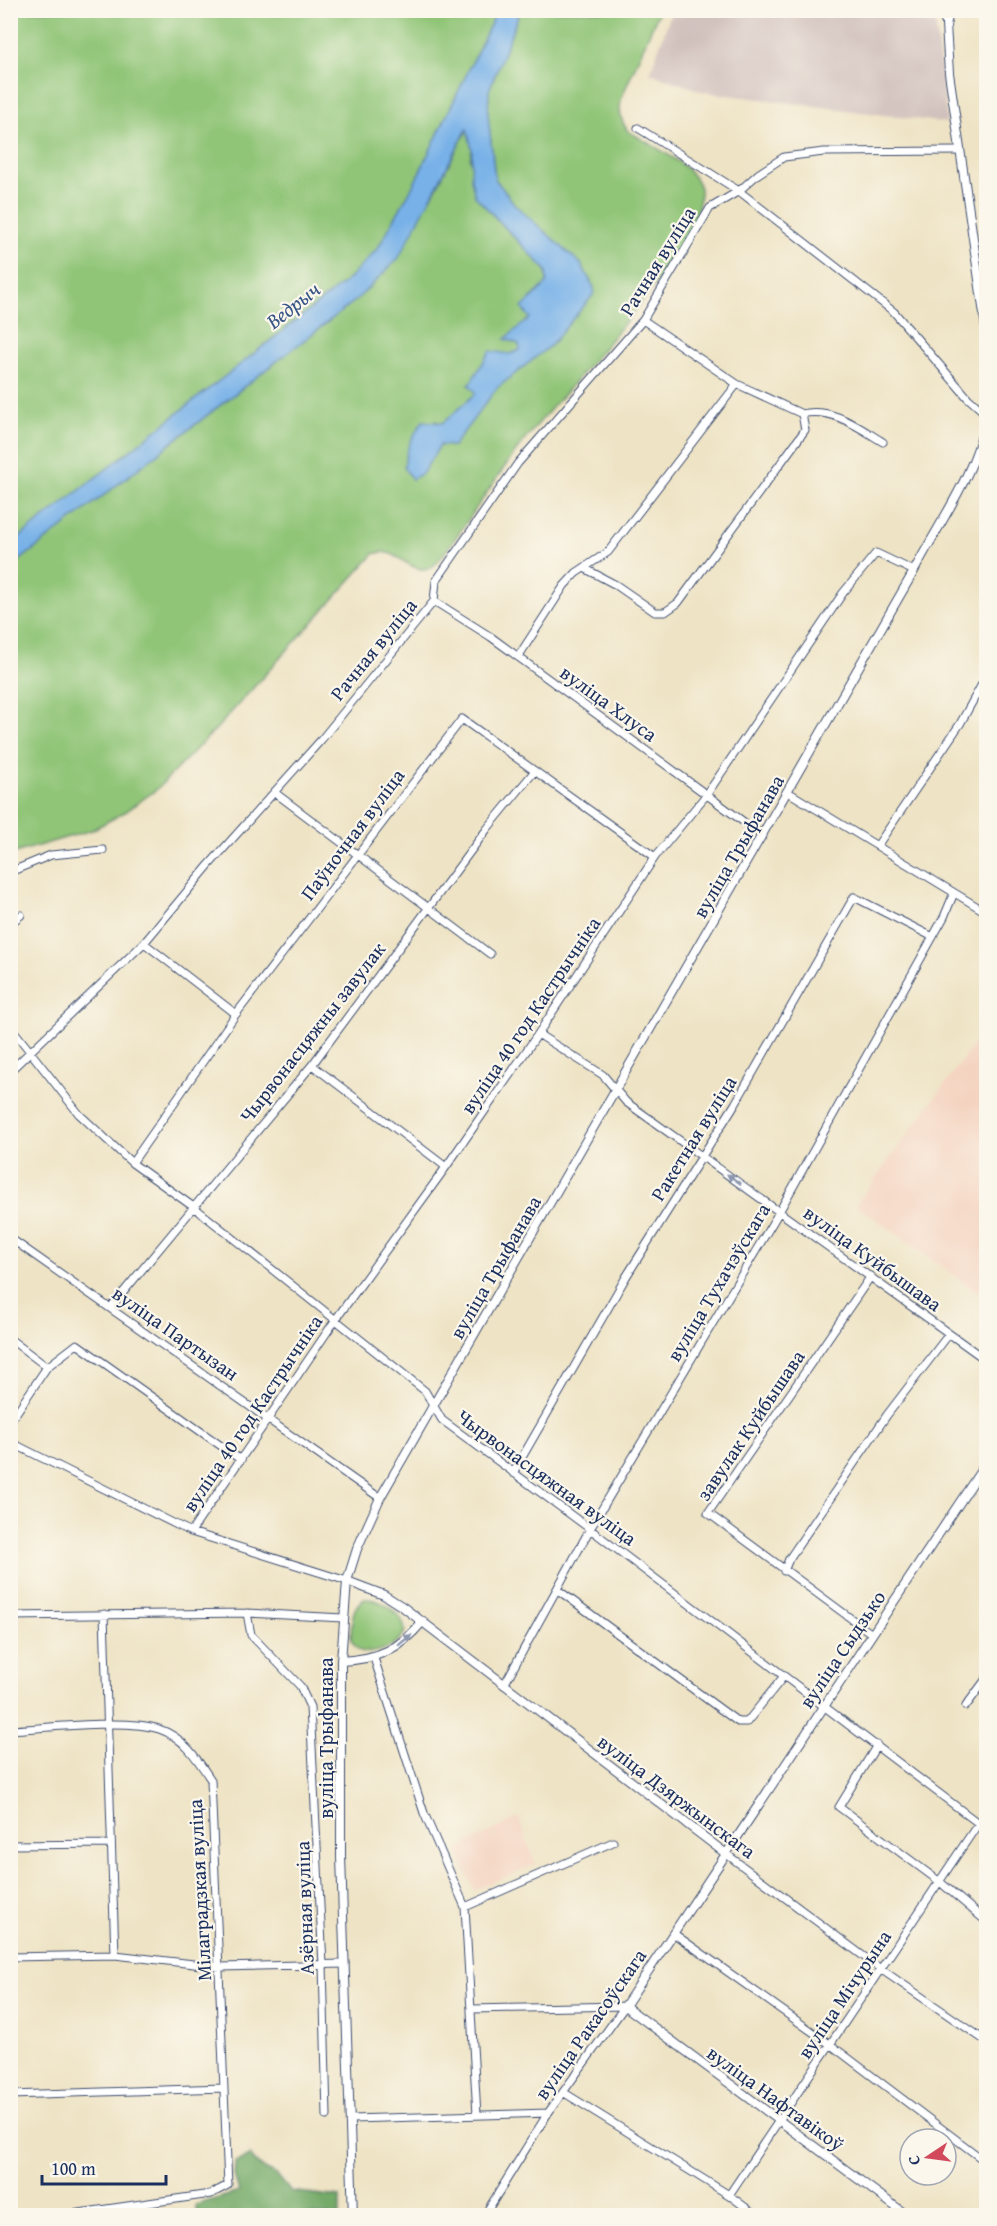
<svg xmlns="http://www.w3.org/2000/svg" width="997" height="2226" font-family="'Gentium Book Plus',serif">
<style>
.built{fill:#f4d3c0}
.industrial{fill:#d0c0bc}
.green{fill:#90c577;stroke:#567a6a;stroke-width:1.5}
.forest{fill:#74aa68;stroke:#486c63;stroke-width:1.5}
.water{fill:#77b1e8;stroke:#4970a3;stroke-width:1.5}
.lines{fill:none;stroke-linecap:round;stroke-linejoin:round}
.minor-casing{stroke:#3b4a6d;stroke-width:9}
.tertiary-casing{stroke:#3b4a6d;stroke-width:10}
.minor{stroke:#fff;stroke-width:7}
.tertiary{stroke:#fff;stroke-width:8}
.oneway{fill:#8d97ae}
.labels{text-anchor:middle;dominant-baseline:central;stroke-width:4.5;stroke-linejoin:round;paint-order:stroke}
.street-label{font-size:20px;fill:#1b2f5e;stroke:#fbf7ec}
.water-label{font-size:21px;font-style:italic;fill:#375687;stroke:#fbf7ec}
</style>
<rect width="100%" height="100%" fill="#fbf7ec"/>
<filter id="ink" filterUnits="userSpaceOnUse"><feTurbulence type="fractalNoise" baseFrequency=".0167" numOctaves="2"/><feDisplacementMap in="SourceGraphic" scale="12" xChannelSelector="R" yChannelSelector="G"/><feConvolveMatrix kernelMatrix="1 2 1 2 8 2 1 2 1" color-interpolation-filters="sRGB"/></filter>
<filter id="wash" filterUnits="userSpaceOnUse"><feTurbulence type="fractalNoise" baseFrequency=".008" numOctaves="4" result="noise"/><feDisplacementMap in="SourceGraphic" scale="24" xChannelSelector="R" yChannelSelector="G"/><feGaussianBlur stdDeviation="1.35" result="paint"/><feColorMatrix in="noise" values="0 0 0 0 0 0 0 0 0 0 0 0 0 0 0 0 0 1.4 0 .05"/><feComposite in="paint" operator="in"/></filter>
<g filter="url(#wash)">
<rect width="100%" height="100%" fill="#eee3c4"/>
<!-- built -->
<path class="built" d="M986 1028V1298L856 1205Z
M518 1817 536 1864 474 1890 457 1850Z"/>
<!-- industrial -->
<path class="industrial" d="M672 11H934L947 123 704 92 650 73Z"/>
<!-- green -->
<path class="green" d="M11 11H497L413 186 378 248 349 279 11 544Z
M520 11H659L621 99C619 112 620 120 628 131 648 144 696 165 700 189 708 244 560 395 523 442 492 482 467 525 436 564 411 582 399 544 374 554L217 728 156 790 123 813 92 830 11 854V567L356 300 431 198 468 128 472 149 470 159 492 214 546 270 547 283 530 299 531 317 506 339 519 344 521 350 510 354 469 385 477 393 443 423 434 421 422 474 440 445 453 446 497 388 551 345 593 295 594 288 581 264 515 206 495 179 488 115 489 90Z
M365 1599C382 1599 403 1613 405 1631 401 1645 374 1656 361 1651 356 1649 354 1644 351 1640 352 1625 350 1606 365 1599Z"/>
<!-- forest -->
<path class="forest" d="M250 2156 263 2169 277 2175 290 2191 340 2197V2215H265L264 2211 230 2215H197L195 2205 239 2192 234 2175 235 2162Z"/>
<!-- water -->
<path class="water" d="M497 11H520L489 90 488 115 495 179 516 206 581 264 594 288 593 295 551 345 497 388 453 446 440 445 422 474 412 479 404 468C406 449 412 436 423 421L443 423 476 393 469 385 490 351 510 354 520 350 519 344 505 339 530 318 522 308 547 283 546 270 475 196 471 179 472 149 467 129 398 259 356 300 11 567V544L349 279 378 248 413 186Z"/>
</g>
<g filter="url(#ink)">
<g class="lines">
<defs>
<path id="minor" d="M941 10 946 25
M638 128 739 191 894 312 968 398 986 414
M802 414C832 407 858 427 883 442
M586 569 616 585 655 612H665L678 603 805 430 802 414 737 384 643 320
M434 601 491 637 763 836
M518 657 564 586 576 573 608 552 737 384
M274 792 490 954
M788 792 986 912
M877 846 960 724 986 677
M10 872 51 855 103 850
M10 924 21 915
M144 943 236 1014
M10 1026 79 1114 132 1163 195 1208 425 1391 442 1420 590 1529 986 1829
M538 1034 603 1075 626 1102 986 1360
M312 1065 446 1167
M10 1071 144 943 209 865 321 740 434 601 436 581 518 463 643 320 710 208 739 191 758 174 784 157 824 152 959 151
M132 1163 236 1014 462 719 655 857
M10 1238 380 1498
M871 1276 708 1513 872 1634
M111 1307 312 1065 487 829 533 773
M10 1339 47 1367
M10 1422 47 1367 77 1344 241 1460
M10 1442 191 1532 347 1581
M513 1473 626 1277 735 1104 854 897 933 937
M191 1532 336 1319 446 1167 538 1034 655 857 707 794 843 593 876 553 914 571
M784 1571 789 1559 887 1415 949 1334
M558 1590 738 1722H747L784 1676
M247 1613 251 1635 300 1686 310 1707 323 1965 327 2116
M104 1614 115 1955
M10 1616 247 1613 343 1618
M374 1658 424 1813 465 1907 477 2115
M504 1685 590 1529 779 1212 944 917 954 893
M966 1706 986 1679
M10 1730C48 1728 126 1718 159 1729 184 1737 198 1760 211 1780L228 2185 211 2194 58 2216
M877 1745 839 1807 940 1882 986 1921
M10 1845 111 1844
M725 1853 882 1970 986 2041
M465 1907 613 1842
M673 1933 831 2045 986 2162
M10 1957 115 1955 220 1967 345 1964
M472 2009 625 2006
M563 2092 729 2195 757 2216
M10 2095 224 2088
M351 2119 548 2113
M729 2195 986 1812
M484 2216 548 2113 625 2006"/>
<path id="tertiary" d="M950 10 946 25 949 73 986 328
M347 1581 384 1595 403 1607 725 1853
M341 1661C378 1659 399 1650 423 1621
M353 2216 341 1857V1661L347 1581 357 1549 380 1498 914 571C939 523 976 473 986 419
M908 2216 625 2006 986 1463"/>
</defs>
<!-- minor casing -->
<use href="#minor" class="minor-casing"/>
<!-- tertiary casing -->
<use href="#tertiary" class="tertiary-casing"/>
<!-- minor -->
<use href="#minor" class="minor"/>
<!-- tertiary -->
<use href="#tertiary" class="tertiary"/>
</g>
<!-- one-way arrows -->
<defs><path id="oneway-solid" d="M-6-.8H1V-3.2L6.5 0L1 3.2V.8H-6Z" transform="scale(1.5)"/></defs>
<g class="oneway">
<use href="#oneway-solid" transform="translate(734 1179) rotate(-145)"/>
<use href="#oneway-solid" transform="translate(405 1640) rotate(-39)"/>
</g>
</g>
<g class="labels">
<!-- street labels -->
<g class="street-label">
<text transform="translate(657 261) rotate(-58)">Рачная вуліца</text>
<text transform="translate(373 649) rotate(-51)">Рачная вуліца</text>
<text transform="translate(609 703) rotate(36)">вуліца Хлуса</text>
<text transform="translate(352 834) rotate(-53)">Паўночная вуліца</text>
<text transform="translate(738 846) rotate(-60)">вуліца Трыфанава</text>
<text transform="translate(530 1015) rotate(-56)">вуліца 40 год Кастрычніка</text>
<text transform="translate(312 1032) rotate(-52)">Чырвонасцяжны завулак</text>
<text transform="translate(693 1138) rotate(-58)">Ракетная вуліца</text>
<text transform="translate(873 1258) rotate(36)">вуліца Куйбышава</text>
<text transform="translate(495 1267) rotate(-60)">вуліца Трыфанава</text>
<text transform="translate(718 1282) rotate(-59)">вуліца Тухачэўскага</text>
<text transform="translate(176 1333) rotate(35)">вуліца Партызан</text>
<text transform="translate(252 1413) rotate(-56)">вуліца 40 год Кастрычніка</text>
<text transform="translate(750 1425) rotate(-56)">завулак Куйбышава</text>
<text transform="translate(547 1477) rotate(36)">Чырвонасцяжная вуліца</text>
<text transform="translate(842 1649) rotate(-56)">вуліца Сыдзько</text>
<text transform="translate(325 1738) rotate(-90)">вуліца Трыфанава</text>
<text transform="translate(677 1796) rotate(37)">вуліца Дзяржынскага</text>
<text transform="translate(199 1890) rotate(-93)">Мілаградзкая вуліца</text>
<text transform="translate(304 1908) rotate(-92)">Азёрная вуліца</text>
<text transform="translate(844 1994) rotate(-56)">вуліца Мічурына</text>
<text transform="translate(590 2024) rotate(-55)">вуліца Ракасоўскага</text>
<text transform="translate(776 2098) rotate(36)">вуліца Нафтавікоў</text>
</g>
<!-- water labels -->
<g class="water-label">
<text transform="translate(293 305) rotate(-38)">Ведрыч</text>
</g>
</g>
<!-- margin -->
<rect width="997" height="2226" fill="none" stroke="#fbf7ec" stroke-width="36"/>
<!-- north arrow -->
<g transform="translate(928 2157) rotate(257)"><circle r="28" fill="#fbf7ec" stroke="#a1a7b3" stroke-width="1.5"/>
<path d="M0-4.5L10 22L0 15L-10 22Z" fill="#d1495b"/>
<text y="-9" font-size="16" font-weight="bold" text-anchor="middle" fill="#1b2f5e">С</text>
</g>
<!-- scale -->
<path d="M42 2175v9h124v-9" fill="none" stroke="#1b2f5e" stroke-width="3"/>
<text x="51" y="2175" font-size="18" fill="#1b2f5e" stroke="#fbf7ec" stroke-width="4.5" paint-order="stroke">100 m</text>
</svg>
